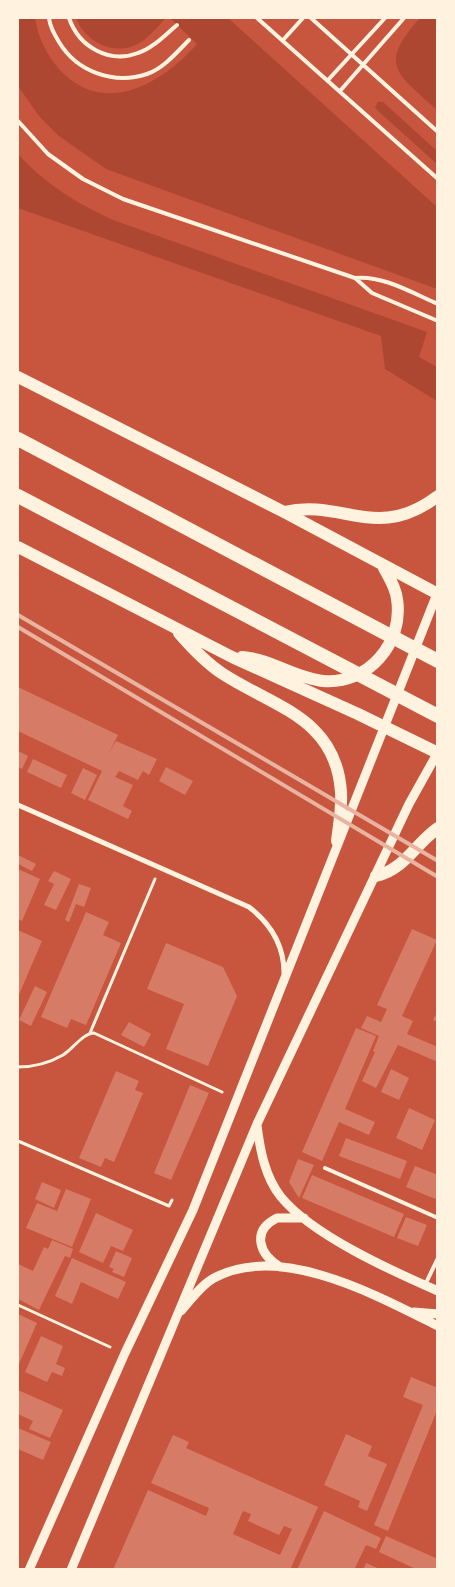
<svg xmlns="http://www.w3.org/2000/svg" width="455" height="1587" font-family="Georgia,serif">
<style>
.green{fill:#ae4732}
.building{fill:#d67c66;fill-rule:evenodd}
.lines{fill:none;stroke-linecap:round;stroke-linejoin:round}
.path{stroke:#fff3e0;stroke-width:3}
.service{stroke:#fff3e0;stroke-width:4}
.minor{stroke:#fff3e0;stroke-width:5}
.tertiary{stroke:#fff3e0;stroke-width:9}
.primary{stroke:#fff3e0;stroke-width:12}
.trunk{stroke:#fff3e0;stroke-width:14}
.rail{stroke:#e9b49f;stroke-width:4}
</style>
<rect width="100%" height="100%" fill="#c8553d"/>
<!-- green -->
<path class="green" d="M18 18H35C38 37 46 54 59 69 103 118 162 84 197 44L170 18H228L437 207V289L106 169 59 136 39 116 18 86Z
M76 18H166C159 25 152 34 144 40 119 59 86 44 76 18Z
M420 18H437V110C397 73 377 66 420 18Z
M378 102H383L437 151V164L377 110 375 107Z
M18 154C45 184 79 205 116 221L427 332 419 357 437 367V401L385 369 381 336 18 208Z"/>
<!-- building -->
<path class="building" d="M18 687 118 735 108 755 116 741 157 759 149 775 143 771 138 780 119 771 115 777 133 785 123 806 132 811 128 819 88 800 102 771 18 731Z
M18 751 28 756 22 769 18 767Z
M33 759 67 775 61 788 27 772Z
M166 767 193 781 185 795 159 781Z
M83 768 97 775 85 800 71 793Z
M18 855 36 864 32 871 18 864Z
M18 869 40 879 22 921 18 919Z
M54 871 71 879 56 910 44 905 54 884 48 881Z
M79 884 91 888 84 907 76 904 69 922 65 920Z
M86 912 109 922 103 935 121 943 86 1025 71 1019 67 1028 41 1017Z
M412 929 437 940 402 1016 413 1021 407 1034 438 1047V1062L398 1045 376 1088 362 1081 375 1052 373 1051 379 1036 361 1028 367 1016 381 1022 387 1009 377 1005Z
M18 930 42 941 18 997Z
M166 943 223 967 237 996 208 1066 166 1049 184 1004 147 989Z
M35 986 47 992 31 1026 19 1020Z
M438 1011V1022L433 1020Z
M129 1022 151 1034 144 1047 121 1035Z
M356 1028 376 1036 345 1109 375 1122 369 1135 339 1122 322 1161 302 1152Z
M391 1069 409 1078 399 1100 381 1092Z
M116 1071 139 1081 135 1090 143 1093 114 1162 105 1158 101 1167 79 1158Z
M190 1085 209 1093 171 1180 154 1173Z
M409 1108 435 1120 422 1150 396 1138Z
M346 1138 407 1161 400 1179 339 1156Z
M298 1159 314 1165 299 1198 289 1182Z
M415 1166 438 1175V1200L406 1187Z
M312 1175 404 1214 394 1237 302 1198Z
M42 1182 61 1190 54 1208 35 1199Z
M66 1189 91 1199 72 1247 26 1228 37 1203 57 1211Z
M96 1213 133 1230 123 1251 111 1246 103 1263 79 1252Z
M406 1217 427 1225 418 1246 397 1238Z
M52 1240 73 1249 70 1258 65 1256 39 1310 18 1299V1264L33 1271 44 1247 48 1249Z
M116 1251 132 1258 124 1277 112 1272 114 1269 109 1267Z
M72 1258 126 1282 118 1299 81 1282 72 1304 55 1296Z
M18 1314 37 1323 18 1366Z
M41 1336 63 1346 56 1364 65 1368 62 1376 52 1372 47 1382 25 1372Z
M411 1377 438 1388V1408L388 1531 374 1525 423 1405 403 1397Z
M18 1390 63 1410 50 1438 29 1429 33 1421 18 1414Z
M18 1428 51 1442 43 1460 18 1449Z
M346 1434 372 1446 368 1456 387 1464 367 1511 358 1507 360 1501 324 1485Z
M173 1435 189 1442 186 1448 318 1507 290 1570H113L148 1490 206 1516 209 1508 151 1483ZM243 1511 251 1514 248 1521 279 1535 284 1526 292 1529 280 1555 233 1534Z
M324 1511 381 1538 376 1549 366 1545 354 1570H297Z
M386 1536 438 1559V1570H418L379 1552Z
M366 1563 382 1570H363Z"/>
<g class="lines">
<!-- path -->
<path class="path" d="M90 1033 155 879
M18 1067C33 1067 49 1063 63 1055 72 1050 83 1033 94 1033L222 1092
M18 1141 169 1206 172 1200
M18 1305 110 1347"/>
<!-- service -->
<path class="service" d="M49 18C50 27 54 34 59 42 77 72 114 85 147 74 164 68 177 52 189 40
M69 18C79 47 109 64 138 53 153 48 165 35 177 25
M257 18 438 179
M311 18 438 132
M283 40 303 18
M328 80 385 18
M340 91 404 18
M18 121 48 154 83 179 123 199 355 278C383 275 412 293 438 304
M355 278 372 293 438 321
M325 1168 438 1218
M425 1285 438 1258"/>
<!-- minor -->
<path class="minor" d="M18 805 249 907C271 924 284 945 284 973"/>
<!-- tertiary -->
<path class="tertiary" d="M257 1125C260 1150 265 1177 281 1197 312 1235 392 1271 438 1291
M280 1267C259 1254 251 1231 277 1218H304
M181 1311C191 1300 201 1285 214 1278 280 1242 378 1296 438 1326
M414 1312 438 1314
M29 1570 125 1353 193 1210 437 594
M71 1570 257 1124 409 804 438 752"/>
<!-- primary -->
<path class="primary" d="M18 377 284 512 438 594
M284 512C343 498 376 543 438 496
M18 547 232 657 358 714 438 753
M179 633C192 648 206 663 223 674 274 707 336 718 341 792 342 808 339 825 337 841
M242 657C271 659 295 678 323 681 368 685 404 643 397 599 396 588 389 577 384 568
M376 876C405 869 415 844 438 828"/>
<!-- trunk -->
<path class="trunk" d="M18 439 438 661
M18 496 438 716"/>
<!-- rail -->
<path class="rail" d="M18 615 438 861
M18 627 438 877"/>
</g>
<!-- border -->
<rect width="455" height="1587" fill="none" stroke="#fff3e0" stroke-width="38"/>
</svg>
